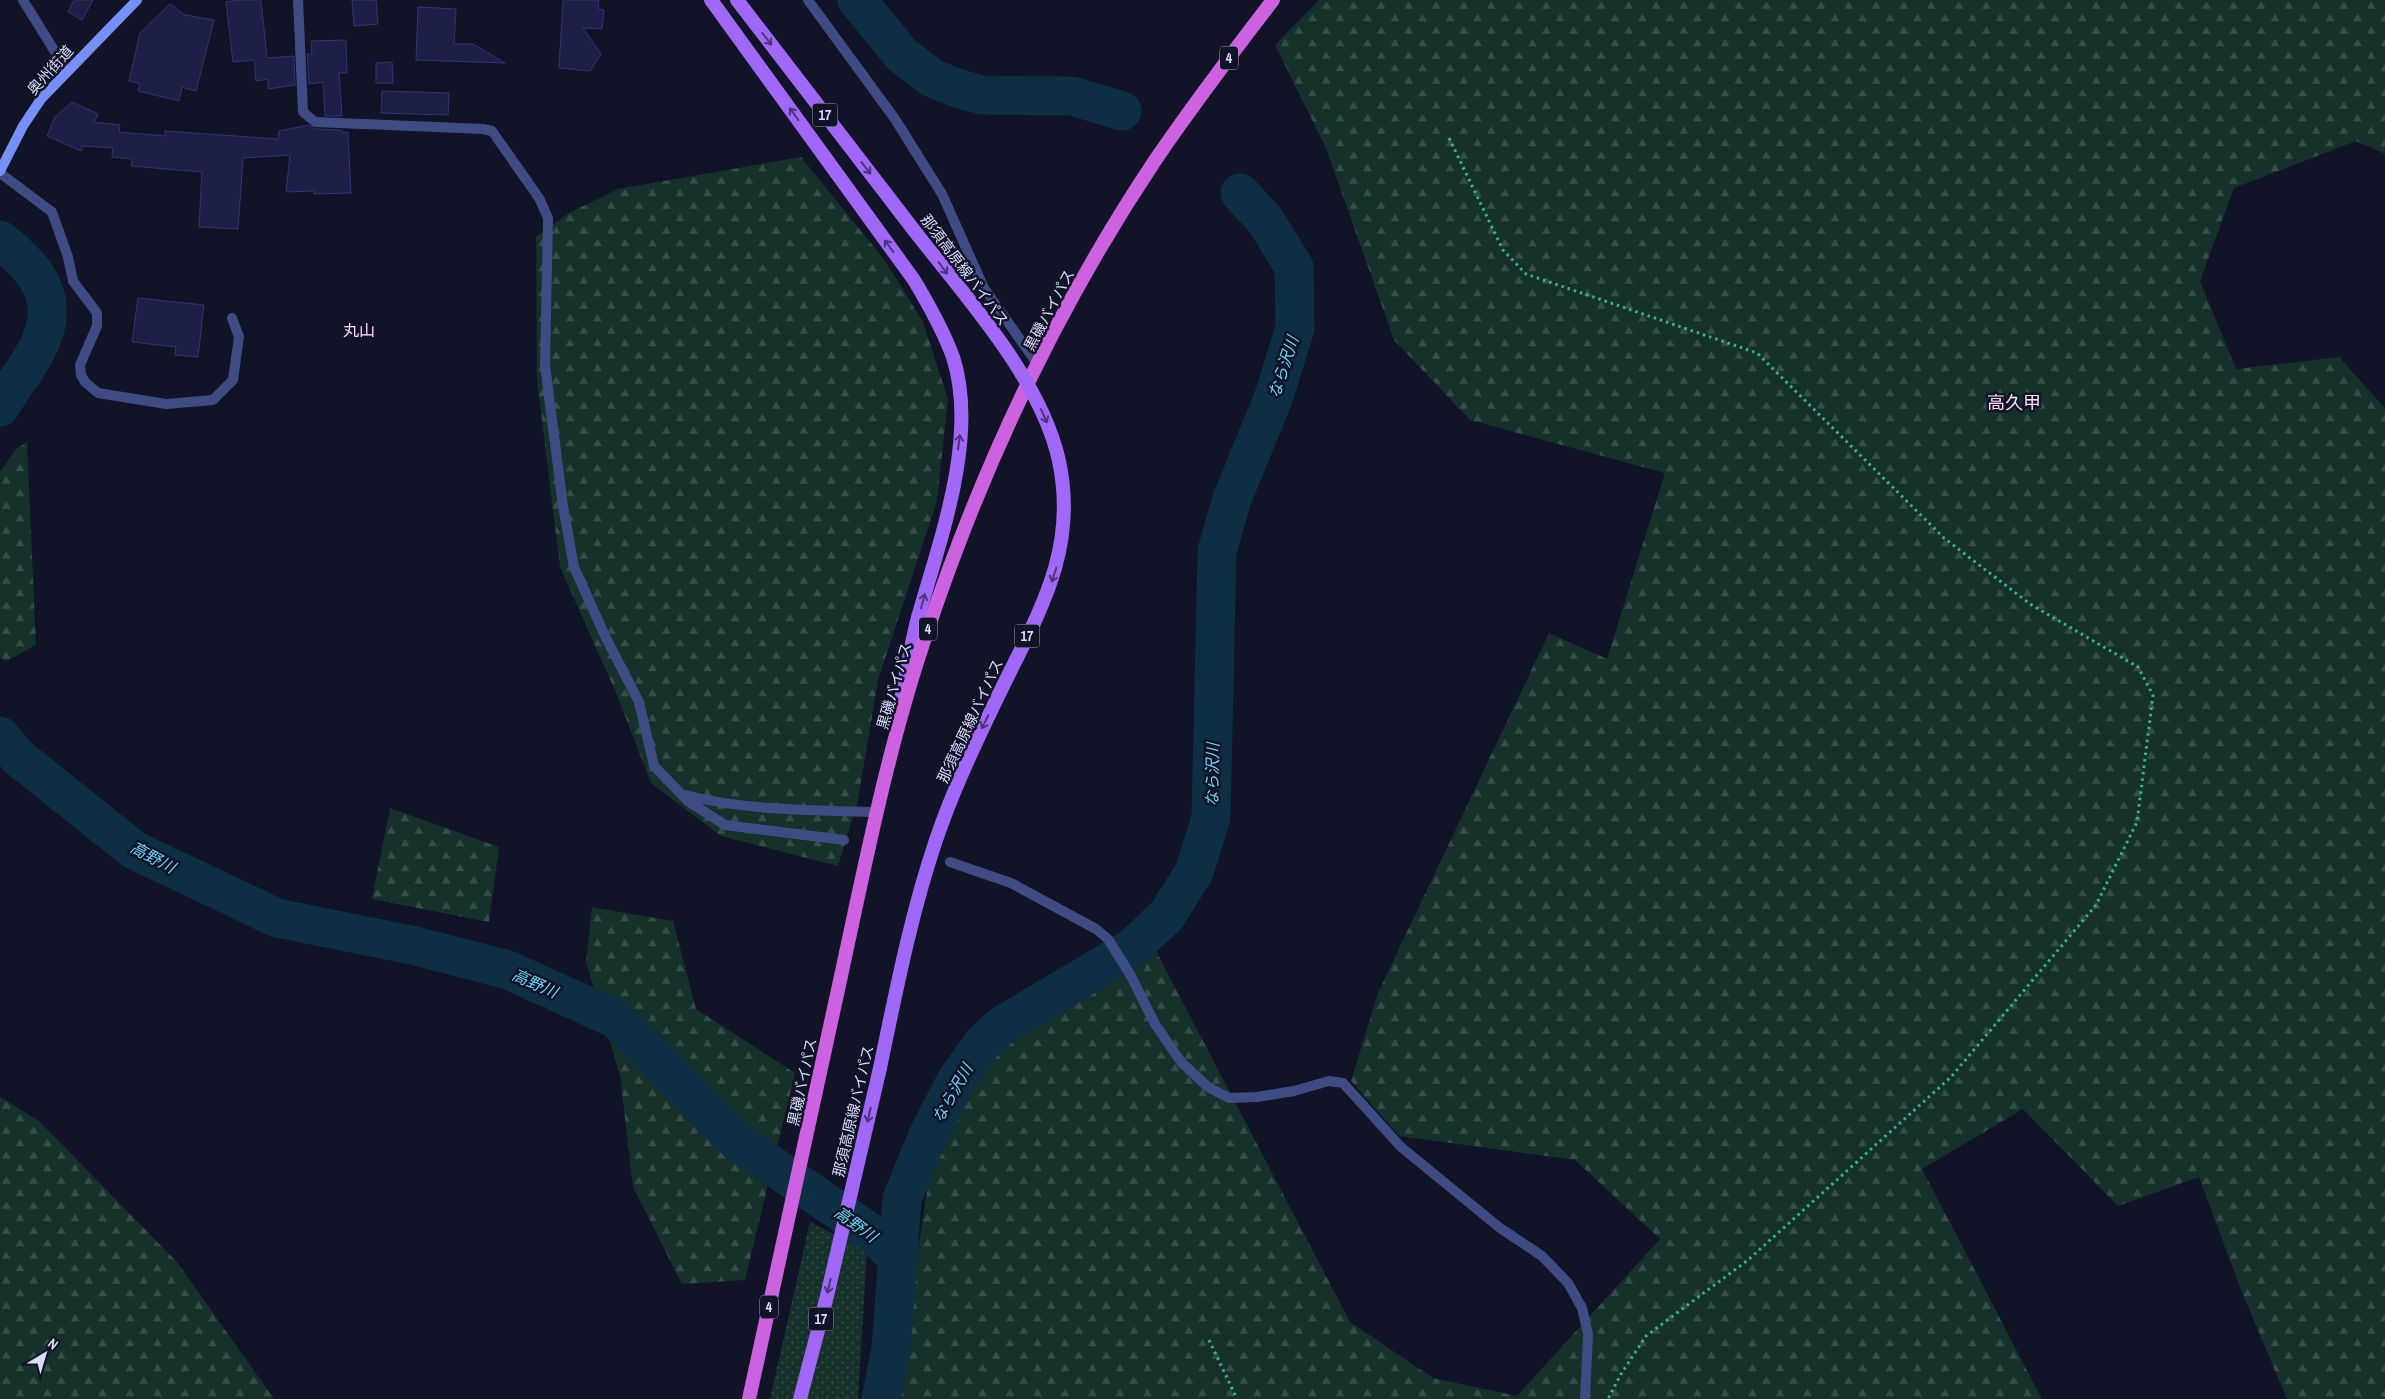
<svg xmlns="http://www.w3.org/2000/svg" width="2385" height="1399" font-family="'Archivo Narrow','Noto Sans JP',sans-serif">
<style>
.grass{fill:url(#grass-dots)}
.forest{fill:url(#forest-firs)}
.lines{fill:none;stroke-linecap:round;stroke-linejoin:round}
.river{stroke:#0e2e44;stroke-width:39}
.building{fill:#1e1f47;stroke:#323472}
.path{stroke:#37b490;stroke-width:3;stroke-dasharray:2.5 4;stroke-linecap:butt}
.service{stroke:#3f4c84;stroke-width:10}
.minor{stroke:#3f4c84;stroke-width:10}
.secondary{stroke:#7690f7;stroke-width:10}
.primary{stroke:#a167f7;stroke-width:14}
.trunk{stroke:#cc62e0;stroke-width:14}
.primary-bridge{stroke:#a167f7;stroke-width:14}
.oneway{stroke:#4b357a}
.labels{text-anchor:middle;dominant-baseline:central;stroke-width:5;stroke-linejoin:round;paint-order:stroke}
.shield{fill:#111327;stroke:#9ea1bd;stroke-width:1}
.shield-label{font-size:14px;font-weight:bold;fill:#dadefd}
.street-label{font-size:15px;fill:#dadefd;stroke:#111327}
.neighbourhood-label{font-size:16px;fill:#fddcf8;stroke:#111327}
.water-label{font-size:16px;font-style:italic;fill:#6ed6f7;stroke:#111327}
.quarter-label{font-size:18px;fill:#fddcf8;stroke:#111327}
</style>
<defs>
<pattern id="grass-dots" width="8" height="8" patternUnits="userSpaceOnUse" patternTransform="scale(1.25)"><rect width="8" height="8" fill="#15312a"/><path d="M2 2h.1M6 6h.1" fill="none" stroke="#364e4a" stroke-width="1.8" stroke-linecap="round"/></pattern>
<pattern id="forest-firs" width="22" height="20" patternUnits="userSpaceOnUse" patternTransform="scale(1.25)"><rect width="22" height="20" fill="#15312a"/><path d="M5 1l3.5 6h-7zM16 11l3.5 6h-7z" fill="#364e4a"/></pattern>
</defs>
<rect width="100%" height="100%" fill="#111327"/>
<!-- grass -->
<path class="grass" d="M810 1222 867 1251 858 1399H770Z"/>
<!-- forest -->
<path class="forest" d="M1319 0H2385V154L2356 141 2234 188 2200 281 2236 369 2339 357 2385 408V1399H2287L2241 1290 2199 1177 2118 1206 2023 1109 1922 1169 2042 1399H895L933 1153 991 1058 1049 1011 1156 951 1350 1322 1433 1378 1517 1396 1660 1239 1575 1160 1399 1136 1351 1081 1378 993 1549 633 1607 659 1665 473 1470 420 1394 340 1326 148 1275 45Z
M801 157 886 262 923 322 948 399 937 501 878 680 858 800 838 866 721 836 651 783 617 695 560 567 537 380 536 237 569 213 618 189Z
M27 442 36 645 7 661 0 658V472L16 449Z
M390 808 499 847 489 922 372 899Z
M592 907 673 921 696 1009 795 1073 745 1280 682 1284 633 1187 620 1075 586 962Z
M0 1097 39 1121 177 1262 274 1399H0Z"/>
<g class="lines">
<!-- river -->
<path class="river" d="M857 0 902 55 932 78 957 88 982 95 1072 96 1122 111
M0 240C39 271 63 301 36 351 26 371 11 388 0 407
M0 736 19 758 134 850 277 918 416 946 508 970 616 1019 739 1143 874 1235 899 1260
M881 1399 891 1349 902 1199 929 1133 957 1079 982 1044 1001 1026 1132 948 1167 915 1194 872 1211 818 1217 551 1232 499 1274 396 1295 328 1294 267 1265 220 1240 193"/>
</g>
<!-- building -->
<path class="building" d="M74 0H93L82 20 68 12Z
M239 0H261L267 58 294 56 295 85 268 89V79L256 81 254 60 233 62 226 2Z
M352 0H376L378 24 354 26Z
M563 0H599L598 9 604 10 602 29 583 28 601 54 590 71 559 68Z
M170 4 185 15 214 20 196 91 182 87 179 101 138 91 140 84 129 81 140 33Z
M418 7 456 9 454 44H473L505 63 416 60Z
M346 40 347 73H339L342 116H325L323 82 309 84 307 54H312L311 41Z
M392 62 393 83H376V63Z
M382 91 449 93 448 115 381 113Z
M72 102 98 114 94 122 120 125 119 132 165 136V131L278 139 279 131 308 125 315 129 342 130 343 133 348 132 351 193 314 194V191L286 192 290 155 243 158 238 229 199 227 202 172 131 166 132 159 112 157 113 148 83 146 81 151 47 136 55 117Z
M138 298 204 305 198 357 175 355 176 347 132 342Z"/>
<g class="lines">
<!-- path -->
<path class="path" d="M1449 138 1503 250 1526 274 1757 353 1944 538 2030 604 2138 667 2153 695 2137 822 2096 905 1951 1077 1748 1260 1646 1336 1621 1374 1608 1399
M1209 1340 1237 1399"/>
<!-- service -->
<path class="service" d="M298 0 303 112 315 122 483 129 492 131 539 198 548 218 545 365 563 506 574 567 606 638 639 702 654 766 688 801 725 825 844 840
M808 0 895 119 942 194 984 288 1038 365
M0 173 52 212 68 257 73 281 97 313V326L80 365 81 375 85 382 98 393 166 404 213 400 233 380 239 337 232 318
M685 795C748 811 812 810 877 812
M950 862 1011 883 1096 929 1108 939 1131 976 1155 1024 1181 1062 1208 1087 1229 1098 1257 1097 1294 1091 1329 1081 1343 1083 1401 1147 1500 1228 1542 1256 1568 1283 1582 1308 1588 1334 1585 1399"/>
<!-- minor -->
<path class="minor" d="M23 0 67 71"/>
<!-- secondary -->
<path class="secondary" d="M0 171 23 126 41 99 137 0"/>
<!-- primary -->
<path class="primary" d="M711 0 914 280C929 305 943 330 953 357 979 438 939 542 917 621 911 646 906 673 901 699
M737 0 913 229
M800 1399 827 1296 880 1068"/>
<!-- trunk -->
<path class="trunk" d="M749 1399C780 1258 811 1117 841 976 866 860 889 742 928 629 983 465 1059 304 1156 159 1193 105 1233 52 1273 0"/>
<!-- primary-bridge -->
<path class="primary-bridge" d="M880 1068C896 991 911 914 936 840 954 787 978 738 1002 688 1039 612 1078 550 1059 461 1041 378 964 295 913 229"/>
</g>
<!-- one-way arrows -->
<defs><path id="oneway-shaft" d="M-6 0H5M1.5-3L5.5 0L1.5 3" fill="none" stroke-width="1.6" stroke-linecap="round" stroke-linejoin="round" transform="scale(1.25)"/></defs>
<g class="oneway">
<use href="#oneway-shaft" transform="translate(767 39) rotate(52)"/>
<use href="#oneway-shaft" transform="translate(794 114) rotate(-126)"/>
<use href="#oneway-shaft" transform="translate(866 168) rotate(52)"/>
<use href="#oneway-shaft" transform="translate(889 246) rotate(-126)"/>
<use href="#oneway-shaft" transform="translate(943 268) rotate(53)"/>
<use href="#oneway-shaft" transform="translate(1044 416) rotate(66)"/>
<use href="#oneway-shaft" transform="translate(959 442) rotate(-82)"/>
<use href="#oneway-shaft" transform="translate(1054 575) rotate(108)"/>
<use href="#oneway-shaft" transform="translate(923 601) rotate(-75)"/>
<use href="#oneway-shaft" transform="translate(985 722) rotate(116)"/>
<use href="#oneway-shaft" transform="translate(869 1115) rotate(103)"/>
<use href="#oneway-shaft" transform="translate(829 1286) rotate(103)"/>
</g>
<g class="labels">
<!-- shield labels -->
<g class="shield">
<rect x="1220" y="46.5" width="18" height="23" rx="4"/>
<rect x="812.5" y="103.5" width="25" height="23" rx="4"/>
<rect x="919" y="617.5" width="18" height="23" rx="4"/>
<rect x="1014.5" y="624.5" width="25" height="23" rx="4"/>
<rect x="760" y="1295.5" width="18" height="23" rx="4"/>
<rect x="808.5" y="1307.5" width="25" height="23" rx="4"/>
</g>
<g class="shield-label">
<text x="1229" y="58">4</text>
<text x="825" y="115">17</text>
<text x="928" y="629">4</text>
<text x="1027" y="636">17</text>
<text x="769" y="1307">4</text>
<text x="821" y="1319">17</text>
</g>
<!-- street labels -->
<g class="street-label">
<text transform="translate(50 70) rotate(-48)">奥州街道</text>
<text transform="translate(965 270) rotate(53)">那須高原線バイパス</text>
<text transform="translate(1049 310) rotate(-62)">黒磯バイパス</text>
<text transform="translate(894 686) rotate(-74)">黒磯バイパス</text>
<text transform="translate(970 721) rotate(-65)">那須高原線バイパス</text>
<text transform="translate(802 1082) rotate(-78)">黒磯バイパス</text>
<text transform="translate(853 1111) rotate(-77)">那須高原線バイパス</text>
</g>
<!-- neighbourhood labels -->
<g class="neighbourhood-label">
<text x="359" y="330">丸山</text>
</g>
<!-- water labels -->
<g class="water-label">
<text transform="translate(1283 367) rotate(-72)">なら沢川</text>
<text transform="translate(1212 775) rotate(-89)">なら沢川</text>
<text transform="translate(153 857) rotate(28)">高野川</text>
<text transform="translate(535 983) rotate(24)">高野川</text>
<text transform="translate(952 1093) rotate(-60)">なら沢川</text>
<text transform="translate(856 1224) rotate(36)">高野川</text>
</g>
<!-- quarter labels -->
<g class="quarter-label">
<text x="2014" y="402">高久甲</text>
</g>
</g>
<!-- north arrow -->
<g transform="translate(45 1354) rotate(38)" stroke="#111327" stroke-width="4" paint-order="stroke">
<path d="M0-4L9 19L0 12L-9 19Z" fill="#dadefd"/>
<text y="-8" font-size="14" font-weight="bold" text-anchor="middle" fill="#dadefd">N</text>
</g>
</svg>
